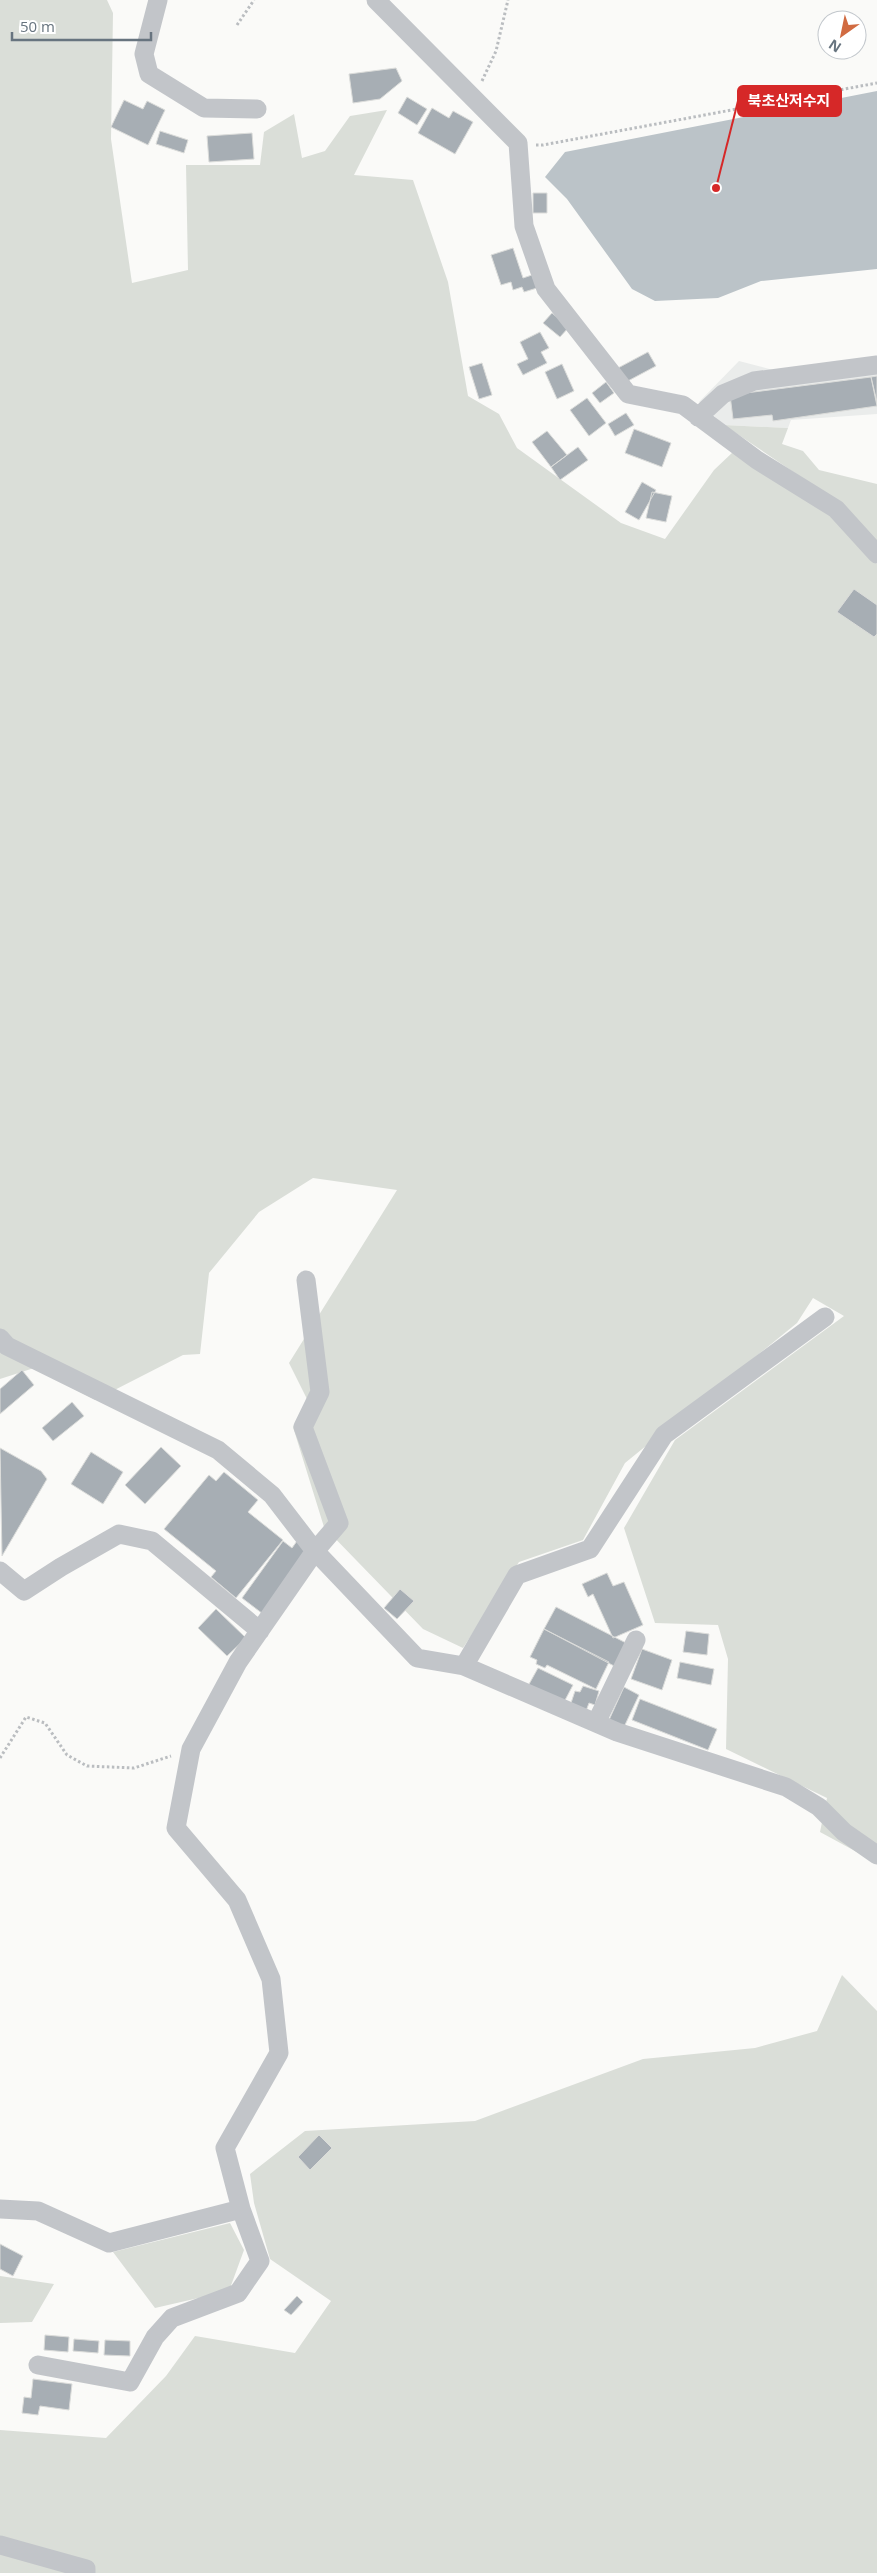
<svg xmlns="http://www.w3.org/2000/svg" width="877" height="2573" font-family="'Open Sans','Noto Sans KR',sans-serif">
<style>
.built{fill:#eaeceb}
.green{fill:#daded8}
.water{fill:#bbc3c8}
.building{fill:#a7aeb4;stroke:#dbdcda}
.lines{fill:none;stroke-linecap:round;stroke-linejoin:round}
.path{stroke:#babdc0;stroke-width:3;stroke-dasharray:2.5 2.5;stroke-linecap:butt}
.minor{stroke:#c2c5c9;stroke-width:19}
.leader{fill:none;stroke:#d62828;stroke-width:2}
.callout-dot{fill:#d62828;stroke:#fff;stroke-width:2}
.callout{fill:#d62828;stroke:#d62828;stroke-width:2}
.callout-label{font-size:15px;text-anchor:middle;font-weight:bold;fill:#fff}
</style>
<rect width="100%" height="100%" fill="#fafaf8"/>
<!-- built -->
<path class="built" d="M877 357V414L791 420 788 428 724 425 699 402 739 361 773 370Z"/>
<!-- green -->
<path class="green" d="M0 0H107L113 13 111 139 132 283 188 270 186 165H260L264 132 294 114 302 158 325 151 350 116 387 110 354 175 413 180 448 282 468 396 499 414 517 448 621 523 665 539 714 470 733 452 832 517 877 564V1863L820 1832 827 1798 726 1749 728 1659 718 1625 655 1623 624 1528 675 1440 844 1316 813 1298 797 1323 625 1463 583 1540 519 1562 463 1648 423 1629 324 1527 293 1427 308 1401 289 1363 397 1190 313 1178 259 1212 209 1273 200 1354 183 1355 95 1400 34 1368 0 1379Z
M724 425 788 428 782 444 803 451 819 470 877 484V542L832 498Z
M842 1975 877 2011V2573H0V2430L106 2438 166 2376 195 2336 295 2353 331 2301 270 2259 254 2203 250 2174 305 2131 475 2121 643 2059 755 2048 817 2031Z
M230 2223 244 2250 229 2291 155 2308 113 2252Z
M0 2276 54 2284 32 2322 0 2323Z"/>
<!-- water -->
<path class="water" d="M877 91V269L761 281 718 298 655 301 632 289 567 199 545 177 565 152Z"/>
<!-- building -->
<path class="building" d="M396 68 402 81 380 99 353 103 349 74Z
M407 97 427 109 417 125 398 113Z
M124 100 143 109 147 101 165 110 148 145 111 127Z
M432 108 449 118 453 111 473 122 455 154 418 133Z
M160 131 188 140 184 153 156 144Z
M252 133 254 159 209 162 207 136Z
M533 193H547V213H533Z
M513 248 523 278 532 275 537 288 524 292 522 287 513 290 511 282 501 285 491 255Z
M552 313 569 327 560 337 543 323Z
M540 332 549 348 541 352 547 363 523 375 517 364 528 359 520 342Z
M648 352 656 366 626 382 618 368Z
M482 363 492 395 479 399 469 367Z
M562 364 574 391 557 399 545 372Z
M877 376V402L871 377Z
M871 377 877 406 773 421 772 415 733 419 730 395Z
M606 382 614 393 600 403 592 393Z
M587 398 606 423 589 436 570 410Z
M626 413 634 425 615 436 608 424Z
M634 429 671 443 662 467 625 453Z
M547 431 567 455 551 467 532 442Z
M578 447 588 460 560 480 551 467Z
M642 482 656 490 639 520 625 512Z
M652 492 672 496 666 522 646 518Z
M854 589 877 605V634L874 637 837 612Z
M22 1370 34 1385 0 1414V1389Z
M72 1402 84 1416 53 1441 42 1428Z
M161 1447 181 1466 145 1504 125 1485Z
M0 1448 41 1471 47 1479 2 1556Z
M91 1452 123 1472 103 1504 71 1484Z
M224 1472 258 1500 248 1512 283 1540 236 1598 211 1577 216 1571 164 1529 209 1475 216 1481Z
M283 1541 292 1548 297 1541 309 1550 263 1614 242 1598Z
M607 1573 613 1586 624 1582 643 1625 613 1638 593 1594 588 1597 582 1584Z
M400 1589 414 1601 397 1619 384 1608Z
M556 1607 628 1644 616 1667 544 1629Z
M216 1609 246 1638 227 1656 198 1628Z
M544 1629 609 1662 596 1689 547 1665 545 1668 536 1664 537 1660 530 1657Z
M686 1631 709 1634 707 1655 683 1652Z
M642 1649 672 1660 662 1690 631 1679Z
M680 1662 714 1669 711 1685 677 1678Z
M538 1668 573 1685 563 1704 528 1686Z
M583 1686 599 1691 595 1705 589 1703 586 1711 570 1706 575 1691 580 1692Z
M624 1687 639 1695 624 1727 609 1720Z
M640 1699 717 1729 708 1750 632 1720Z
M319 2135 332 2148 310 2170 298 2157Z
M0 2244 23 2256 13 2276 0 2269Z
M297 2296 303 2302 291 2315 284 2310Z
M45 2335 69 2337 68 2352 44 2350Z
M74 2339 99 2341 98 2353 73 2351Z
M105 2340 130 2341V2356L104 2355Z
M33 2379 72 2384 69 2410 40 2406 38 2415 22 2413 24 2397 31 2398Z"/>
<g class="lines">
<!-- path -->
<path class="path" d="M237 25 254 0
M482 81 496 51 508 0
M536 145H543L877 83
M0 1758 26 1717 45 1723 67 1755 87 1766 134 1768 171 1756"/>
<!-- minor -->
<path class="minor" d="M158 0 144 54 149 74 204 108 257 109
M376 0 518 143 524 226 546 289 628 394 683 405 757 460 836 509 877 554
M698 417 723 394 754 381 877 365
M0 1338 7 1346 218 1450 272 1495 315 1551 417 1658 464 1666 617 1732 786 1787 819 1807 844 1832 877 1855
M0 1571 24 1591 61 1567 119 1534 152 1541 260 1631
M464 1666 517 1575 590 1549 664 1435 825 1317
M596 1723 636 1640
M0 2209 38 2211 109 2243 241 2209 225 2148 279 2053 271 1979 237 1900 176 1828 191 1749 238 1662 315 1551 339 1523 303 1427 320 1392 306 1280
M38 2365 130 2382 155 2337 172 2318 238 2293 260 2261 241 2209
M0 2545 86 2569V2573"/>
</g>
<!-- callouts -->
<path class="leader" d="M716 188L738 101"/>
<circle class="callout-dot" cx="716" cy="188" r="5"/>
<rect class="callout" x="738" y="86" width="103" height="30" rx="5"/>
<g class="callout-label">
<text x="789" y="106">북초산저수지</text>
</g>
<!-- north arrow -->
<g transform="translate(842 35) rotate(213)"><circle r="24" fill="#ffffff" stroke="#c2c7cc"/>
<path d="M0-4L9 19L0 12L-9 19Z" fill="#d16b41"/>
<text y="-8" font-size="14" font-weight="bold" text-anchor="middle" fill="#67747f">N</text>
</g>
<!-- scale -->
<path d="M12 32v8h139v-8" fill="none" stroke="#67747f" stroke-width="2.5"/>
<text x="20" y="32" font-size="15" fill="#67747f" stroke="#ffffff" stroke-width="4" paint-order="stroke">50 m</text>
</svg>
